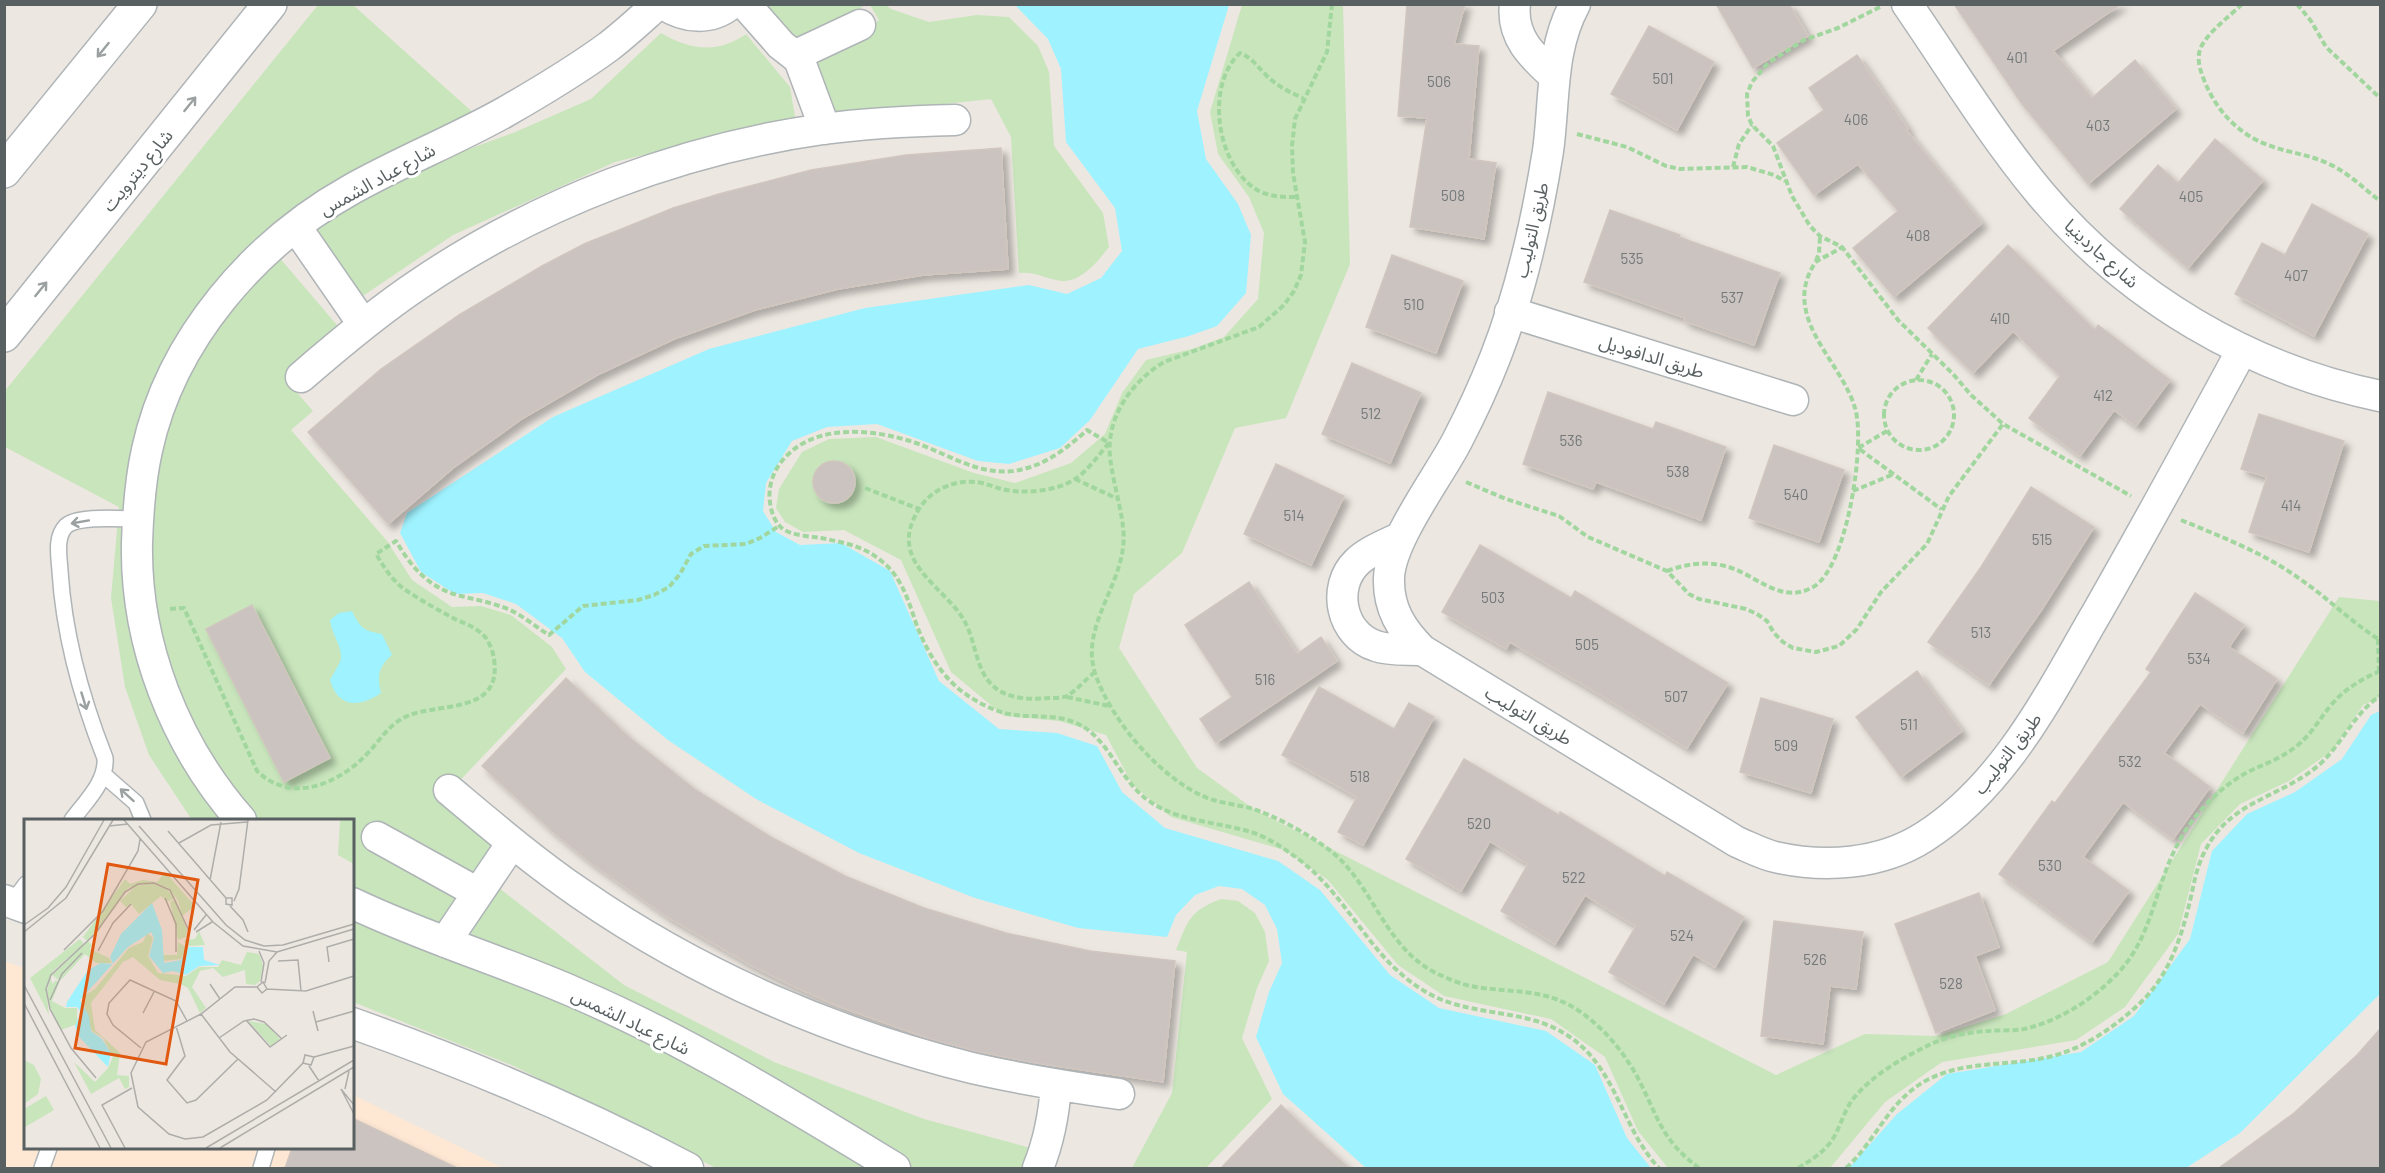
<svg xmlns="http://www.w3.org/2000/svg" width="2385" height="1173" font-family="Barlow,'Noto Sans Arabic',sans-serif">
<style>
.commercial{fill:#fee8d4}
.green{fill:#c8e5bc}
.water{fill:#9ff2ff}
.building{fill:#cac3c0;stroke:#d1c6bf;stroke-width:1.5;filter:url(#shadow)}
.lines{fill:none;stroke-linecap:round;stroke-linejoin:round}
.service-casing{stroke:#afb4b7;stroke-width:18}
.minor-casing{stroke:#afb4b7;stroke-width:33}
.tertiary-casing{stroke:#afb4b7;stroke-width:36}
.path{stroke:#a1d79f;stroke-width:4;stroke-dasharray:6 3;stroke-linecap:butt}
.service{stroke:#fff;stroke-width:15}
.minor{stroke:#fff;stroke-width:30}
.tertiary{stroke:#fff;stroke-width:33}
.oneway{stroke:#9ba0a1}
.labels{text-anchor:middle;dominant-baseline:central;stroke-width:6;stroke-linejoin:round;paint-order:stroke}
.number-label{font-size:15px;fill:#75797a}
.street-label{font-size:18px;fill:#596062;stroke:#fff}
.inset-road{fill:none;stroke:#aeadaa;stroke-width:1.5}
.view{fill:#e15910;fill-opacity:0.15;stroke:#e15910;stroke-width:3}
.inset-edge{fill:none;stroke:#596062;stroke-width:3}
</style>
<defs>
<filter id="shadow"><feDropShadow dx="5.5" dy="5.5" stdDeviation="3" flood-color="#0004"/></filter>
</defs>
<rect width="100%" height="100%" fill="#ede7e1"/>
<!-- commercial -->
<path class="commercial" d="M4 961 25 968 26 1148H352L353 1095 503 1168H5Z"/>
<!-- green -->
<path class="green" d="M318 5H353L487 125 375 166 173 359 131 581 232 820H192L149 755 125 687 111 598 119 507 5 447 4 392Z
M758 5H866L793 42Z
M870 5H886L891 9 929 22 977 15 1009 17 1038 46 1049 72 1054 146 1103 213 1109 247C1099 260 1083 280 1065 281 1050 281 1036 271 1019 273L1011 137 991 99 833 116 811 66 879 20Z
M1242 5H1343L1350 264 1286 418 1235 428 1182 553 1134 594 1119 648 1197 768 1255 810 1776 1075 1865 1034 1936 1036 2006 1014 2108 962 2339 597 2380 601V697L2363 705 2333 750 2289 781 2240 804 2201 844 2178 934 2125 1007 2076 1040 1942 1062 1885 1102 1830 1168H1668L1638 1131 1605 1057 1551 1019 1444 996 1398 965 1328 880 1284 850 1171 817 1132 784 1106 735 1059 721 1004 716 951 672 901 560 844 530 803 532 785 522 776 508 779 489 802 452 829 439 876 437 974 473 1015 483 1071 463 1105 434 1122 393 1146 360 1192 349 1224 337 1258 299 1264 233 1249 197 1218 154 1210 112Z
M661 33C689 50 718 54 746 34L790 87 795 117 615 162 453 235 348 306 313 227 382 181 513 133 591 99Z
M278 256 348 338 286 380 313 411 291 430 387 541 412 580 452 607 481 606 511 615 552 647 566 669 448 793 508 852 442 932 353 894 352 820H254L215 773 174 693 148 580 157 459 189 366 246 282Z
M499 888 624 985 774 1062 924 1119 1042 1151 1038 1168H904L459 939Z
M1221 899 1238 901 1255 913 1265 932 1269 961 1257 988 1242 1038 1272 1099 1206 1168H1132L1172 1093 1187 952 1176 950C1188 921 1189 911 1221 899Z
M352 913 572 1005 835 1141 875 1168H716L514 1066 353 1002Z"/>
<!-- water -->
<path class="water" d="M1007 5H1229L1197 111 1206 159 1238 204 1251 235 1246 293 1217 326 1189 336 1138 349 1090 420 1060 448 1009 464 978 461 877 424 827 427 792 441 766 483 763 511 776 532 800 545 841 543 890 571 939 681 999 729 1057 733 1097 746 1122 792 1165 828 1278 861 1320 890 1390 975 1439 1008 1546 1031 1595 1065 1627 1138 1651 1168H1366L1283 1094 1256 1037 1269 992 1282 963 1277 929 1265 905 1242 889 1219 886 1195 895 1176 915 1167 937 1078 928 975 898 859 853 756 799 668 740 585 672 562 638 516 604 483 593 455 594 421 572 400 533 407 513 553 417 709 349 865 308 1029 285 1067 294 1101 278 1122 251 1115 208 1066 142 1061 69 1048 39 1015 5Z
M352 611C360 628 364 631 382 634L392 655C378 667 377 676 381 693 359 708 338 708 330 680 333 674 337 668 340 662 345 650 331 634 330 620L339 613Z
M2380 711V994L2240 1133 2186 1168H1849L1897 1114 1947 1074 2081 1052 2134 1016 2190 939 2212 851 2247 814 2295 792 2342 759 2371 715Z"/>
<!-- building -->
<path class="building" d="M1407 4H1465L1454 44 1479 46 1469 159 1496 163 1484 239 1410 227 1427 118 1398 116Z
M1716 4H1789L1808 36 1753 68Z
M1954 4H2121L2053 51 2092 98 2135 60 2176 109 2088 184 2022 104Z
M1649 26 1714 62 1677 130 1611 94Z
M1857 55 1908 129 1906 130 1982 223 1894 297 1853 248 1898 211 1858 164 1814 195 1777 143 1824 110 1809 88Z
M2215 139 2263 180 2188 268 2120 209 2158 165 2178 183Z
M1001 148 1008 269 923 275 838 289 755 310 674 339 597 375 523 418 453 468 388 524 308 432 381 369 459 315 542 266 584 244 629 226 673 208 719 194 811 170 906 155Z
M2312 204 2368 234 2314 336 2235 294 2262 243 2285 255Z
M1610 210 1680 235 1679 237 1780 273 1754 345 1684 321 1685 318 1584 282Z
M2008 245 2095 330 2098 325 2170 380 2136 426 2114 410 2080 456 2029 418 2060 376 2013 331 1973 373 1928 328Z
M1392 255 1463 281 1436 353 1366 327Z
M1352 363 1421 393 1390 463 1322 434Z
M1548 392 1653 429 1656 422 1726 447 1701 520 1596 482 1593 489 1523 464Z
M2259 414 2344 441 2309 552 2249 532 2267 477 2241 469Z
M1774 445 1844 470 1819 542 1749 518Z
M813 482a21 21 0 1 1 42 0a21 21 0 1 1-42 0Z
M1276 464 1344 496 1311 565 1244 534Z
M2031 487 2094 527 2042 609 1989 685 1928 642 1981 567Z
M1480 545 1571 598 1575 591 1728 683 1687 748 1601 695 1510 642 1506 649 1442 612Z
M1249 582 1297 654 1321 637 1337 661 1216 743 1200 719 1232 697 1185 625Z
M2195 593 2244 625 2229 647 2277 679 2243 733 2200 704 2164 753 2210 787 2173 839 2123 802 2083 857 2129 891 2092 942 1999 874 2052 801 2055 803 2151 672 2146 669Z
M252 605 330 758 284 782 206 629Z
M1917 671 1962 731 1901 777 1856 717Z
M566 678 629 737 696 790 769 836 845 876 924 908 1006 933 1090 951 1175 961 1163 1082 1030 1062 976 1051 928 1038 838 1006 793 986 751 965 668 917 590 862 552 831 482 766Z
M1319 687 1394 729 1409 703 1434 717 1363 845 1338 832 1357 797 1282 755Z
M1761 698 1833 719 1811 793 1740 772Z
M1464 759 1559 815 1560 812 1665 876 1667 872 1744 917 1715 967 1693 954 1664 1004 1609 972 1636 926 1585 895 1555 944 1501 911 1528 864 1490 841 1461 891 1406 859Z
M1979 893 1999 947 1975 956 1995 1010 1936 1033 1895 924Z
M1774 921 1863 932 1856 989 1830 986 1823 1044 1761 1036Z
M2380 1029V1168H2219L2294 1113 2357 1055Z
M1281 1105 1312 1135 1349 1168H1221Z
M352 1118 457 1168H285L292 1148H352Z"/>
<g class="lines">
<defs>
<path id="service" d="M104 775 136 803 143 820
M72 820C85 802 107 782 105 758 81 697 64 636 60 571 59 556 55 537 66 526 78 515 121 519 138 519
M12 903 26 884
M42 1168 49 1148
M261 1168 267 1148"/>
<path id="minor" d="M663 4C685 18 710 21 731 4
M745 4 781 45 799 59 825 129
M1515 4C1511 37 1532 56 1554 76
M1575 4C1550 50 1555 101 1548 151 1537 220 1521 292 1495 358 1484 386 1471 414 1457 441 1439 476 1390 540 1389 578 1388 608 1401 629 1422 650L1737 842C1749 847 1762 854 1775 857 1824 868 1880 865 1924 837 2007 784 2051 691 2099 609 2148 523 2195 437 2242 350
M1907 4C1951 68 1991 134 2040 193 2127 297 2249 369 2380 396
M796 55 860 25
M296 227 363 324
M1510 312 1793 400
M301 377C339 344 377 312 419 284 538 203 681 149 823 129 867 123 911 121 955 120
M1401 537C1387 544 1368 551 1357 562 1331 587 1341 635 1376 646 1390 651 1407 649 1422 650
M449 790C492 826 534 862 581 894 698 975 834 1034 972 1068 1020 1079 1070 1087 1119 1094
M241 820C175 745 135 644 137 543 138 512 140 481 147 450 171 339 255 243 352 189 402 161 455 140 505 112 540 92 575 71 608 47 625 34 641 19 658 4
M377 837 478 893
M4 900 26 908
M352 903C425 938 503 961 576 993 686 1040 793 1106 895 1168
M445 942 512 843
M352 1023C468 1064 580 1111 688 1168
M1038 1168C1049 1141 1054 1115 1056 1085"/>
<path id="tertiary" d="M4 171 140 4
M4 335 270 4"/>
</defs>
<!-- service casing -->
<use href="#service" class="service-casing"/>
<!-- minor casing -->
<use href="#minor" class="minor-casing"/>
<!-- tertiary casing -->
<use href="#tertiary" class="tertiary-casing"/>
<!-- path -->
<path class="path" d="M1332 4 1327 52 1295 119 1292 146 1293 173 1305 242 1301 275 1294 291 1284 305 1259 327 1164 362C1136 379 1113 408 1110 441 1107 463 1121 504 1123 527 1130 580 1079 622 1095 673 1111 721 1162 781 1210 799 1223 803 1237 805 1250 808 1274 815 1312 836 1332 852 1373 886 1384 944 1432 971 1446 978 1461 985 1476 987 1514 993 1548 988 1582 1013 1607 1031 1627 1056 1641 1084 1659 1121 1664 1142 1699 1168
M2242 4C2229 17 2209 31 2201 47 2195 60 2202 75 2207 87 2219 113 2240 135 2268 145 2288 153 2309 154 2329 164 2349 173 2363 188 2380 201
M2297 4 2311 21 2326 47 2380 98
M1880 7 1838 28 1804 40 1768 63 1752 82 1747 94 1748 116 1752 125 1773 146 1792 196 1810 226 1820 236 1842 247 1898 320 1953 374 1971 395 2003 424 2131 496
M1577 134 1627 147 1666 166 1680 169 1747 167 1774 175 1785 181
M1733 167 1739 144 1752 125
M1295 197C1283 197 1271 197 1259 191 1217 168 1204 86 1240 53 1252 58 1257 66 1266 75 1277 86 1289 92 1303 98
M1816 261 1819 253 1820 236
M1916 380 1932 354
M1884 415a35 35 0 1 1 70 0a35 35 0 1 1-70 0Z
M1887 431 1858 448 1941 509
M1075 479 1118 499
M1466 482 1506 499 1559 516 1588 537 1667 571 1689 594 1699 599 1746 609 1757 614 1767 621 1774 633 1783 642 1793 648 1816 652 1839 646 1857 629 1881 592 1927 544 1949 496 2003 424
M865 488 919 509
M1853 491 1894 474
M2181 520C2222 537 2264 553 2300 579 2328 598 2352 623 2380 640
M1667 571C1686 564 1705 561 1725 566 1755 573 1780 606 1813 587 1847 569 1866 443 1855 408 1841 360 1780 317 1815 263 1818 259 1836 252 1842 247
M170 609 184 608 257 771C290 803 335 786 365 756 378 743 387 727 403 718 434 701 503 717 494 659 493 652 490 644 486 638 478 628 466 624 455 619 438 610 420 600 404 589 391 579 384 567 376 554L396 541C411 567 430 589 461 596 477 600 494 603 510 610 523 616 536 627 549 635L583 606 638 600 654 595 669 587 680 574 691 554 704 546 746 544 760 538 779 526
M2378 639 2379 672
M1095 672C1086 679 1077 690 1067 696 1062 698 1055 698 1049 698 1025 700 999 699 985 676 975 659 974 638 964 620 942 584 886 561 919 509 932 488 958 478 982 483 993 486 1002 490 1013 491 1031 493 1059 490 1075 479 1088 471 1099 454 1109 443L1087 430C1065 450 1043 467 1013 471 977 475 948 454 916 443 872 428 809 422 779 465 772 475 768 489 770 502 771 512 775 523 783 529 794 536 809 536 821 538 841 542 863 546 879 559 902 576 908 600 917 626 927 652 943 679 967 695 979 703 994 711 1009 714 1030 718 1051 714 1071 721 1110 734 1117 781 1152 803 1183 823 1223 822 1257 834 1271 840 1285 849 1297 858 1350 897 1368 958 1426 992 1470 1018 1524 1007 1567 1035 1617 1067 1621 1128 1659 1168
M1067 697 1109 706
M1798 1168C1810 1161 1821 1154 1830 1143 1840 1130 1843 1112 1853 1099 1872 1075 1904 1057 1931 1044 1948 1036 1969 1032 1988 1031 1999 1030 2012 1031 2024 1029 2059 1021 2092 1000 2117 974 2154 936 2154 885 2180 840 2194 814 2220 787 2246 773 2263 764 2277 761 2294 748 2311 736 2319 719 2332 704 2346 688 2362 679 2380 671
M1846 1168C1877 1140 1889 1099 1929 1079 1965 1061 2006 1066 2044 1058 2080 1051 2112 1029 2138 1005 2168 978 2181 939 2190 901 2194 883 2197 865 2206 849 2231 800 2283 797 2320 764 2343 743 2354 713 2380 696"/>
<!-- service -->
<use href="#service" class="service"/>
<!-- minor -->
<use href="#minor" class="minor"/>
<!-- tertiary -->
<use href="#tertiary" class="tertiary"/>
</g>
<!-- one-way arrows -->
<defs><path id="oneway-shaft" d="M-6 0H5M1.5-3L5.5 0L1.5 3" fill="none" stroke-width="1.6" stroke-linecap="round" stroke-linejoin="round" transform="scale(1.5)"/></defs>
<g class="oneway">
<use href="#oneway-shaft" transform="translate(103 50) rotate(129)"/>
<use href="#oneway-shaft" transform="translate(190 104) rotate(-51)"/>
<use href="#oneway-shaft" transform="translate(41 289) rotate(-51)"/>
<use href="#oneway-shaft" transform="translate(80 522) rotate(170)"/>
<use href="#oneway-shaft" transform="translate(84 701) rotate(73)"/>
<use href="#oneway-shaft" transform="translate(127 795) rotate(-138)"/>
</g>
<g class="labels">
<!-- number labels -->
<g class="number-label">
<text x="2017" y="57">401</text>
<text x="1663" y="78">501</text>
<text x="1439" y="81">506</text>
<text x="1856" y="119">406</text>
<text x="2098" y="125">403</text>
<text x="1453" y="195">508</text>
<text x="2191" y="196">405</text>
<text x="1918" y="235">408</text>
<text x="1632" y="258">535</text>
<text x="2296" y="275">407</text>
<text x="1732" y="297">537</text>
<text x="1414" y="304">510</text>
<text x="2000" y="318">410</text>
<text x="2103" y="395">412</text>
<text x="1371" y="413">512</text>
<text x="1571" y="440">536</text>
<text x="1678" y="471">538</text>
<text x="1796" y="494">540</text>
<text x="2291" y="505">414</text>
<text x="1294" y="515">514</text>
<text x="2042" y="539">515</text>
<text x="1493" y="597">503</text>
<text x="1981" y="632">513</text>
<text x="1587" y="644">505</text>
<text x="2199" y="658">534</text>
<text x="1265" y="679">516</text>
<text x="1676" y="696">507</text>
<text x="1909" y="724">511</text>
<text x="1786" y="745">509</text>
<text x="2130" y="761">532</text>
<text x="1360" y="776">518</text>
<text x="1479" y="823">520</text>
<text x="2050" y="865">530</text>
<text x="1574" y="877">522</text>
<text x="1682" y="935">524</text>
<text x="1815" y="959">526</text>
<text x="1951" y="983">528</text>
</g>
<!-- street labels -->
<g class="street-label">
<text transform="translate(137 170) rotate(-51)">شارع ديترويت</text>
<text transform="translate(377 179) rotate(-29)">شارع عباد الشمس</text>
<text transform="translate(1531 230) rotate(-77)">طريق التوليب</text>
<text transform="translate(2102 253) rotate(42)">شارع جاردينيا</text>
<text transform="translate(1652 356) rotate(17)">طريق الدافوديل</text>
<text transform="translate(1529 715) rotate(31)">طريق التوليب</text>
<text transform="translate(2007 753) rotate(-52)">طريق التوليب</text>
<text transform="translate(631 1021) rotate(26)">شارع عباد الشمس</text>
</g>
</g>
<!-- overview -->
<g transform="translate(24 819)">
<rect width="330" height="330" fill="#ede7e1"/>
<path d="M316 1H330V45L314 36ZM141 53 171 87 158 97 154 81 144 69 128 63 104 69 75 110 63 122 59 118 101 60 106 65 119 61 133 63ZM127 64 143 70 151 79 143 83 137 77 115 95 107 85 102 88 96 82 112 67ZM152 80 163 111 162 118 154 121 146 83ZM175 112 181 126 165 127 157 140 139 142V136H153L154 123 162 128 160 121 171 120ZM123 114 129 119 124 137 134 154 162 157 175 148H194L198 141 217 146 223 133 235 135 239 146 236 162 231 166 222 165 221 151 199 158 189 149 176 152 168 168 182 189 176 194 164 169 157 165 136 161 109 138 99 143 67 184 71 211 96 234 93 256 105 257V268L101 270 95 259 67 275 50 243 71 263 84 249 89 238 79 219 67 211 58 178 71 170 105 129 119 123ZM56 120 60 125 29 152 22 170 25 196 6 159ZM64 122 68 126 66 130 85 139 88 144H72L61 135 36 162 28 156ZM27 158 28 165 32 161 35 164 28 182 41 189H53V205L37 211 25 186 23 171ZM224 202 242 205 256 220 247 227ZM0 241 10 246 17 260 14 275 0 285ZM22 277 30 291 1 308 0 290Z" fill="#c8e5bc"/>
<path d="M128 84 138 111 140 144 157 141 165 128H179L180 141 196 146 175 147 162 156 149 152 139 154 125 137 130 119 127 113 104 128 56 181 65 197 67 212 78 220 87 234 84 248 56 219 51 207 57 193 53 188H42L43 183 64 151 77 144 89 145 86 138 97 115Z" fill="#9ff2ff"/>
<path class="inset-road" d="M100 1 189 103 219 127 253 133 330 110M85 7 104 5M115 7 202 106 221 121 240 127 259 126 330 105M144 12 202 79V85L208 86V79H202M155 24 187 6 223 3M186 61 197 3M141 79 152 105V133M210 82 215 70 224 1M206 87 219 101 224 113M0 106 24 89 42 68 80 1M170 111 182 96M0 113 42 79 89 1M172 113 188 103M40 131 79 92 114 32 116 20M74 132 89 104 107 85M235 132 240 144 237 163M254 142 274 141 277 172M305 143 303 128 330 120M241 164 245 142 253 133M186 165 196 180M0 166 87 329M233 168H211L177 195 122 223 107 254 114 288 145 315 161 320 179 318 243 281 279 244 281 236 290 238 287 246 279 244M243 170 239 163 233 168 238 174 243 170 282 172 330 157M26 181 38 155 58 134M0 184 76 329M289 192 294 212M119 194 130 173M177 195 206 233 252 273M222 201 246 228 263 216M292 203 330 192M152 207 161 237 143 261 163 284 172 281 214 240M195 219 220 202 230 200 240 203 258 220M117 229 89 206 83 195 85 184 106 161 152 182 163 202M290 238 330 227M285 247 295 262M72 259 47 229 26 190 22 170 27 156 71 115 101 73 114 65 130 64 146 71 165 112M321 270 325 252M330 286 317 270 330 295M101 329 78 286 108 269M182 329 330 241M196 329 330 248"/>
<path class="view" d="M84 45 174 61 142 245 51 229Z"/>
<rect width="330" height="330" class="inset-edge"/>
</g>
<!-- border -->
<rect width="2385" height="1173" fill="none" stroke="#596062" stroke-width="12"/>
</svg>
